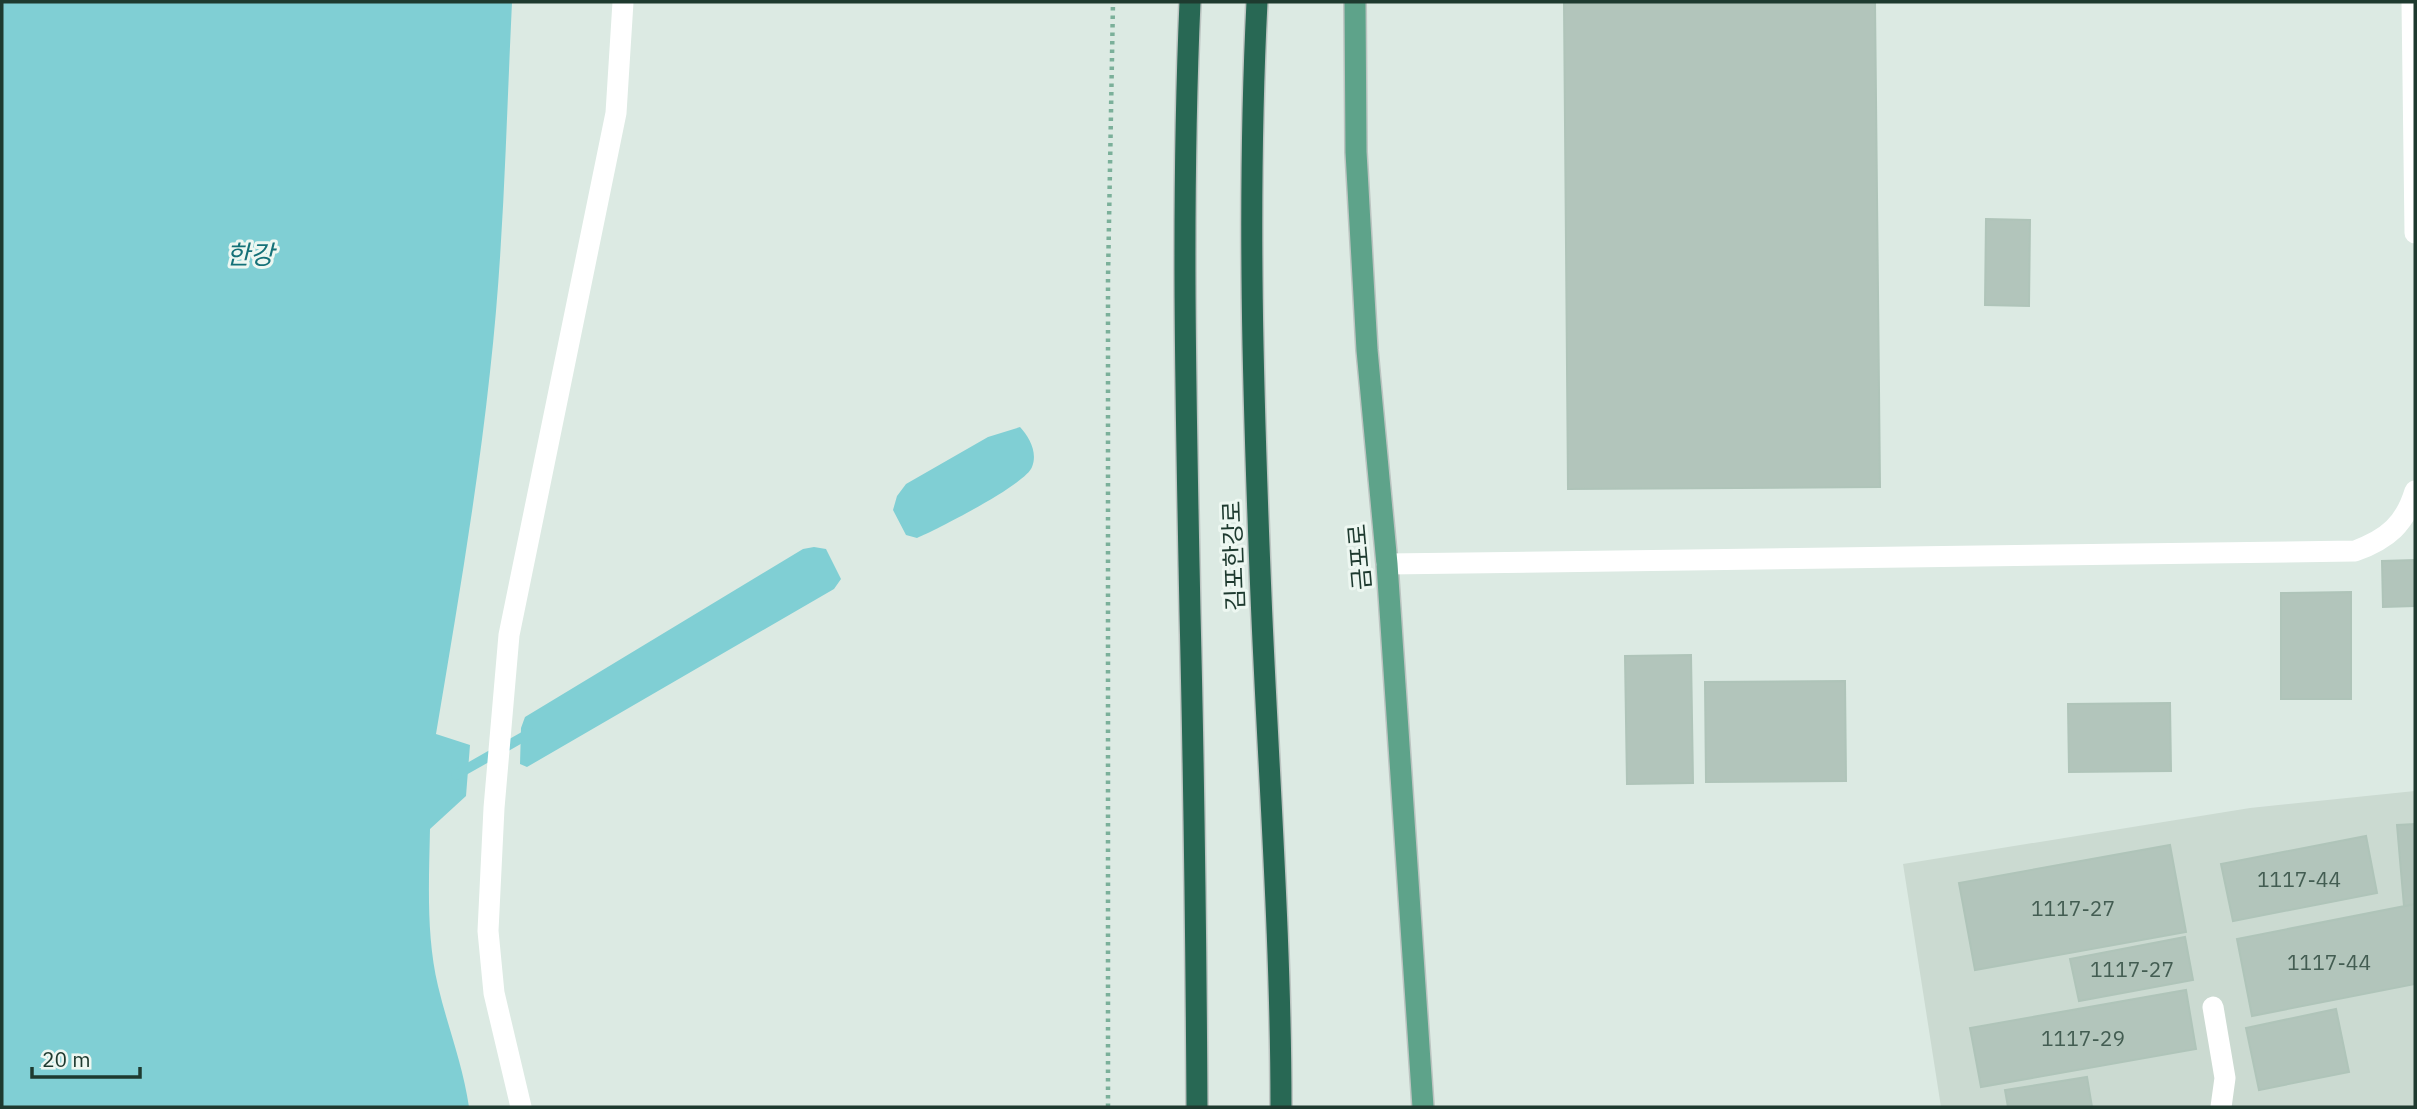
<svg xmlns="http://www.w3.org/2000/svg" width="2417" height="1109" font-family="'IBM Plex Sans','Noto Sans KR',sans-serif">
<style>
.built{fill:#cbdad1}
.water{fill:#80cfd4}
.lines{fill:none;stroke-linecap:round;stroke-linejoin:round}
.stream{stroke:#80cfd4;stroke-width:10}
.building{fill:#b2c5bb;stroke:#afc4b9;stroke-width:2}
.major-casing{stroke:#bcc4c1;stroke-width:24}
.highway-casing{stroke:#bcc4c1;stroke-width:24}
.path{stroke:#7bb09a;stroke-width:4.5;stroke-dasharray:3.5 5;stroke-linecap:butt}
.minor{stroke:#fff;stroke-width:21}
.major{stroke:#5ea38a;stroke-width:21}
.highway{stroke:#286854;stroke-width:21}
.labels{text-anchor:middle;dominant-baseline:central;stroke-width:6;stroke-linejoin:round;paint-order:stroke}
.number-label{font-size:21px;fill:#435d52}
.street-label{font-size:24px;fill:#1e3a2f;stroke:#edf7f1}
.water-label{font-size:26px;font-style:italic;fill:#157178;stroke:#edf7f1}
</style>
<rect width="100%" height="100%" fill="#dceae3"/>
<!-- built -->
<path class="built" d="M2415 791V1107H1941L1903 864 2250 808Z"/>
<!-- water -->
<path class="water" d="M2 2H512C506 125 504 249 490 372 477 493 456 614 436 734L470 745 466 796 430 829C429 880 426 936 438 986 448 1028 463 1065 469 1107H2Z
M1020 427C1029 437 1038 452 1032 467 1026 484 938 529 917 538L906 535 893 510 897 496 906 484 988 437Z
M814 547 826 549 841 579 834 589 527 767 520 764 521 728 525 717 803 549Z"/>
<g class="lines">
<!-- stream -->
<path class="stream" d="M456 775 530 733"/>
</g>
<!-- building -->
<path class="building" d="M1564 2H1875L1880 487 1568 489Z
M1986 219 2030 220 2029 306 1985 305Z
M2415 560V606L2383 607 2382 561Z
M2351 592V699H2281V593Z
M1691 655 1693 783 1627 784 1625 656Z
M1845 681 1846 781 1706 782 1705 682Z
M2170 703 2171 771 2069 772 2068 704Z
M2415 824V904L2404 906 2397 825Z
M2366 836 2377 893 2233 921 2221 864Z
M2170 845 2186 932 1975 970 1959 883Z
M2415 904V984L2252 1016 2237 939Z
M2185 937 2193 980 2079 1001 2070 959Z
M2186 990 2196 1049 1981 1087 1970 1028Z
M2336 1009 2349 1072 2259 1090 2246 1028Z
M2087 1077 2092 1107H2008L2005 1090Z"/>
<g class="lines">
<defs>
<path id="major" d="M1355 2 1356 152 1367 350 1387 564 1423 1107"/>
<path id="highway" d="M1190 2C1181 207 1186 407 1190 613 1194 778 1196 942 1197 1107
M1257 2C1247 201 1253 397 1261 596 1268 767 1281 937 1281 1107"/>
</defs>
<!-- major casing -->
<use href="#major" class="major-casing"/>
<!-- highway casing -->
<use href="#highway" class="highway-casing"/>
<!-- path -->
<path class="path" d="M1108 1107V278L1113 2"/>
<!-- minor -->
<path class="minor" d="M2412 2 2415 233
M1387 564 2355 551C2388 539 2405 524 2415 491
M2213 1007 2225 1078 2221 1107
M521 1107 494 993 488 931 494 808 509 635 616 113 623 2"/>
<!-- major -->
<use href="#major" class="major"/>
<!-- highway -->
<use href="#highway" class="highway"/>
</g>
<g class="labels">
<!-- number labels -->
<g class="number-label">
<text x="2299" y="879">1117-44</text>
<text x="2073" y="908">1117-27</text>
<text x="2329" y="962">1117-44</text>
<text x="2132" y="969">1117-27</text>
<text x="2083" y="1038">1117-29</text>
</g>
<!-- street labels -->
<g class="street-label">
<text transform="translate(1233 556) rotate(-92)">김포한강로</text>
<text transform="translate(1359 557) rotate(-95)">금포로</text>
</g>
<!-- water labels -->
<g class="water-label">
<text x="250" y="254">한강</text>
</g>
</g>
<!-- border -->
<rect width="2417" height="1109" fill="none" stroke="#1e3a2f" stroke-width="7"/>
<!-- scale -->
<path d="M32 1067v10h108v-10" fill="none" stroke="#1e3a2f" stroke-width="3.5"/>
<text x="42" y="1067" font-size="21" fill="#1e3a2f" stroke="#edf7f1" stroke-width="5" paint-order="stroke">20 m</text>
</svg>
